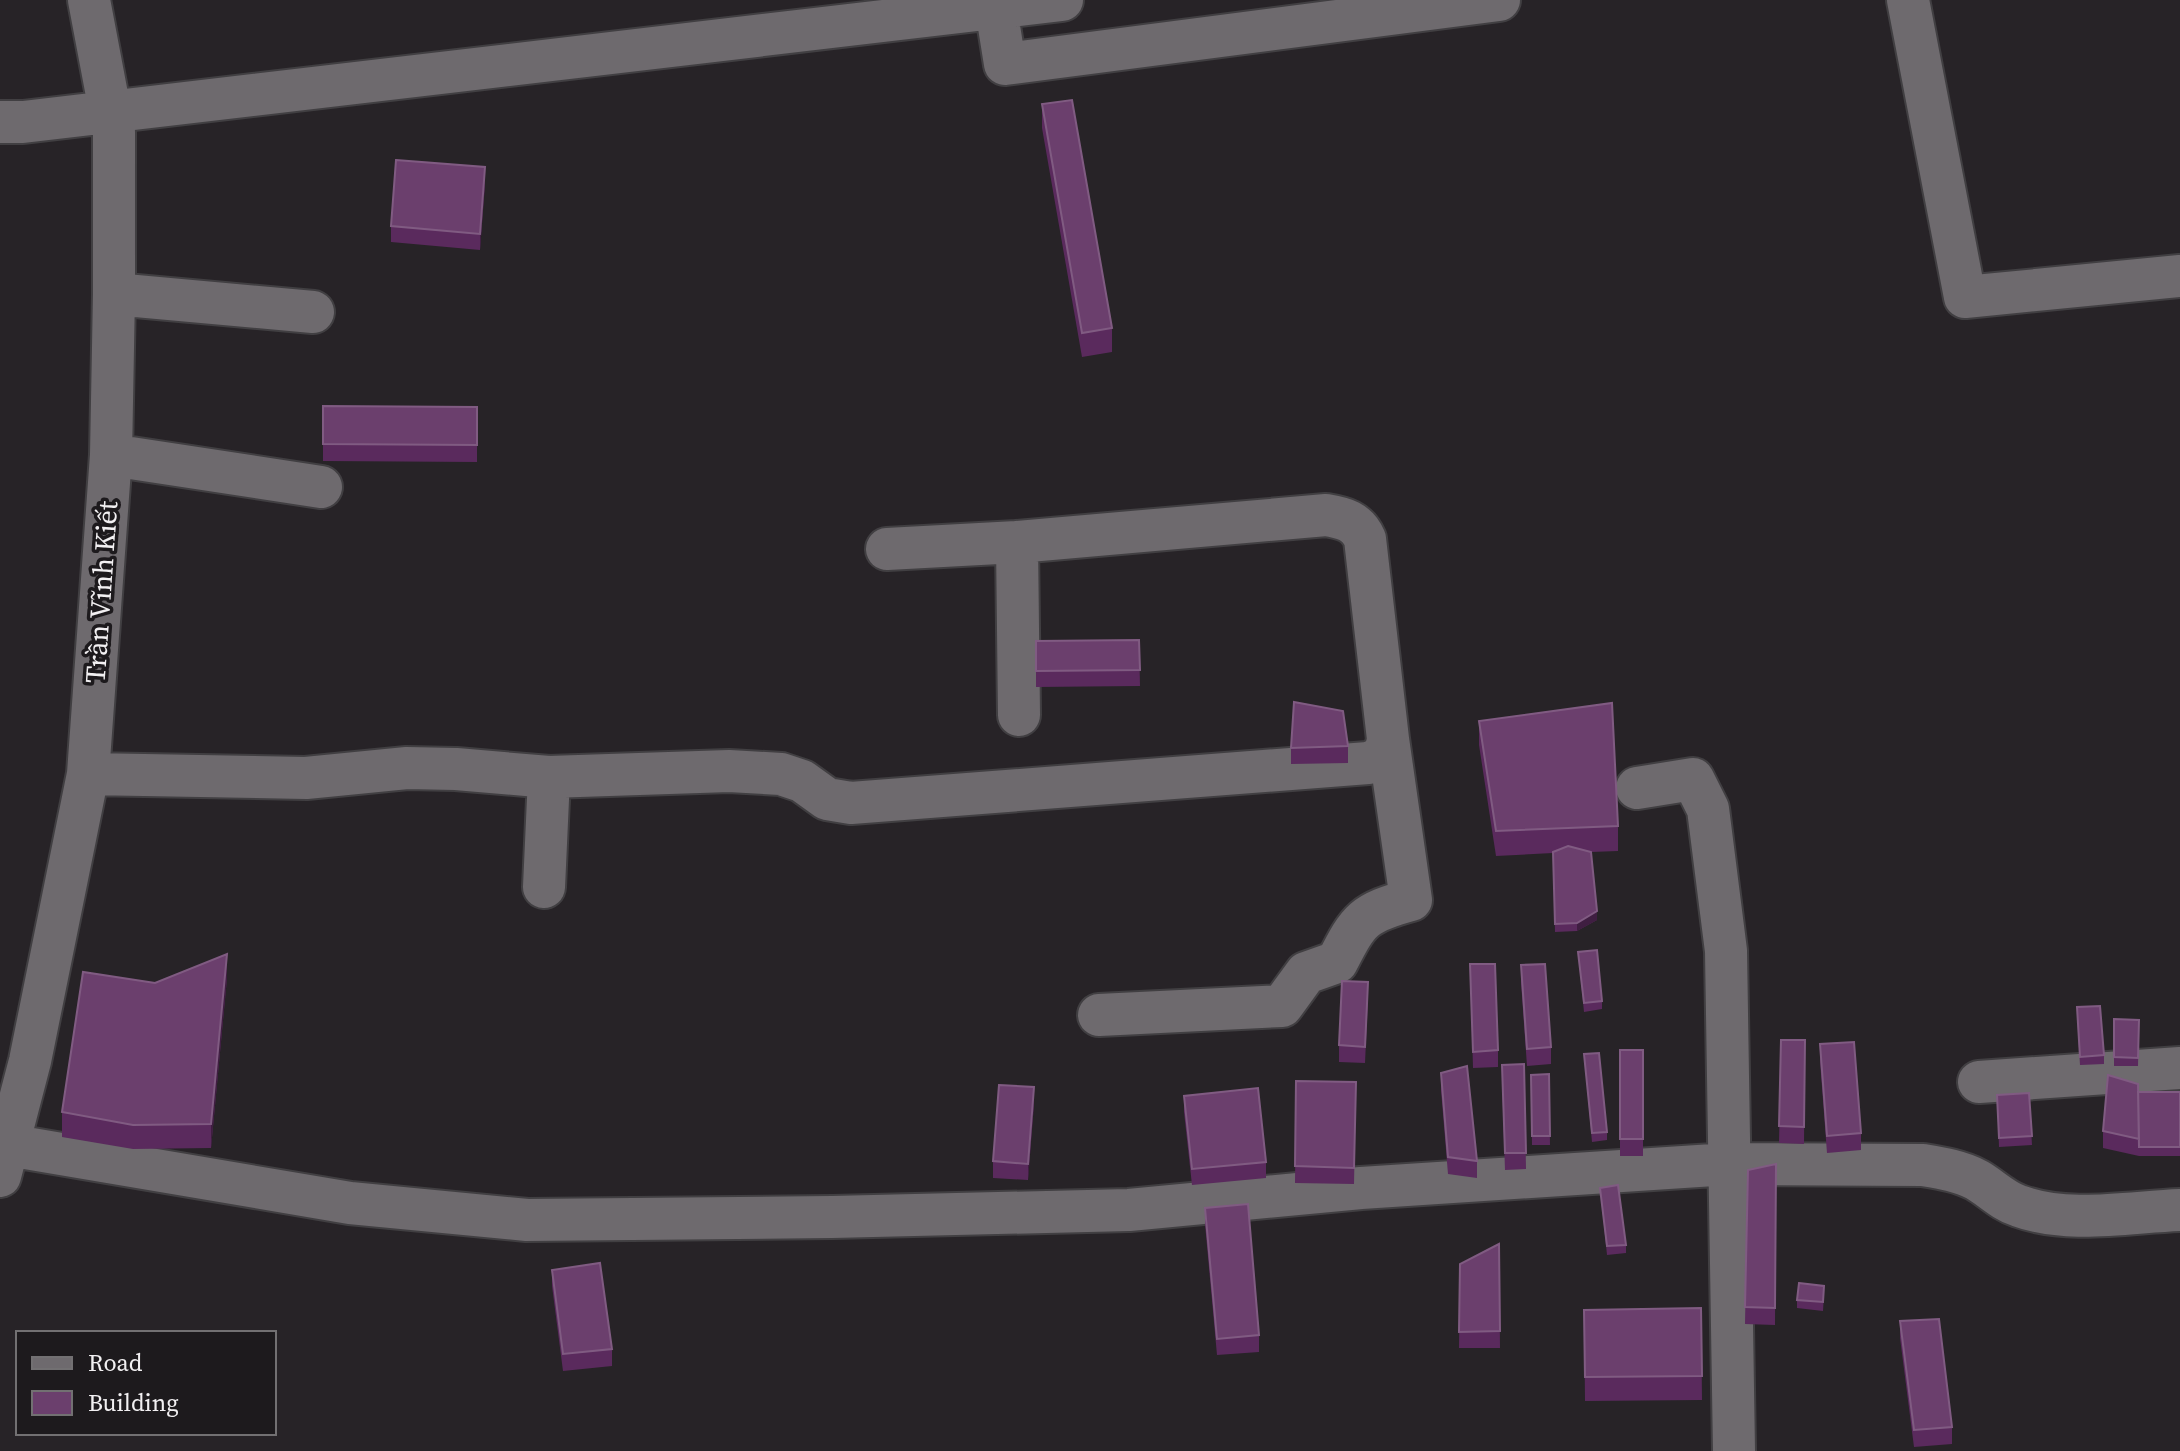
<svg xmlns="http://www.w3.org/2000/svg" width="2180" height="1451" font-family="'Source Serif 4',serif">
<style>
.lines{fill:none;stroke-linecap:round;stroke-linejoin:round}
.minor-casing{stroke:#413f42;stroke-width:46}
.minor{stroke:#6e6a6e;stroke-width:42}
.wall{fill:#5a2a5d}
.shaded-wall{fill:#3f1e41}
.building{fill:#6b3f6d;stroke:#805b82;stroke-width:2}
.labels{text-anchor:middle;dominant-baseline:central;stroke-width:7;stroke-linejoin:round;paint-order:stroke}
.street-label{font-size:28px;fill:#f2f0f2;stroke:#1d1a1d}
</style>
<rect width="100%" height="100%" fill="#272327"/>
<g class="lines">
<defs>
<path id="minor" d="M1908 0 1965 297 2180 276
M996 8 1005 64 1499 0
M0 122H23L1062 0
M114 294 313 312
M111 455 321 487
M887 549 1017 542 1019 715
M88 774 306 778 407 768 456 769 549 777
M1637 788 1693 779 1708 809 1726 951 1734 1451
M544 887 549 777 729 771 781 774 802 781 827 799 851 803 1368 763C1382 759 1386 752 1388 739L1365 539C1357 521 1344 518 1326 515L1017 542
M1099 1015 1282 1006 1306 973 1337 962C1359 919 1363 913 1411 900L1388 739
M1979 1082 2180 1068
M8 1145 350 1203 527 1220 832 1217 1129 1210 1361 1188 1729 1164 1923 1165C1941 1168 1960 1171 1977 1180 1991 1188 2003 1201 2019 1206 2068 1224 2129 1212 2180 1210
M0 1176 30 1061 88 774 111 455 114 294V132L89 0"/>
</defs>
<!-- minor casing -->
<use href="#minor" class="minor-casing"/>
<!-- minor -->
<use href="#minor" class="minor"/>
</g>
<!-- wall -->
<path class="wall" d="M1042 104 1112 328V352L1082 357 1042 128Z
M485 184 480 250 391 242V226Z
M323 406 477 407V462L323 461Z
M1139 640 1140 686 1036 687V641Z
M1479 721 1618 826V851L1591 852 1597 920 1577 931 1555 932 1553 853 1496 856 1479 745Z
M1348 746V763L1291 764V748Z
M1578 952 1602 1001V1009L1584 1012Z
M1470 964 1498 1050V1067L1473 1068Z
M1521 965 1551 1047V1064L1527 1066 1521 982Z
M227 978 211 1148 133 1149 62 1137V1112L155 983Z
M1368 999 1365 1063 1339 1062V1045Z
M2077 1016 2104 1055V1064L2080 1065Z
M2114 1019 2139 1020 2138 1066H2114Z
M1781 1040H1805L1804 1144 1779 1143Z
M1820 1044 1861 1133V1150L1827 1153 1820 1061Z
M1620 1050H1643V1156H1620Z
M1584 1054 1607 1132V1140L1592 1142Z
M1524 1064 1526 1169 1505 1170 1502 1081Z
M1441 1073 1477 1161V1178L1448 1174 1441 1090Z
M1549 1074 1550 1145H1532L1531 1075Z
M1296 1081 1356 1082 1354 1184 1295 1183Z
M2138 1092H2180V1156H2139L2103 1148V1131Z
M2029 1093 2032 1145 1999 1147 1997 1095Z
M1184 1096 1266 1162V1178L1192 1185 1184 1112Z
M1034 1104 1028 1180 993 1178V1161Z
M1776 1164 1775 1325 1745 1324 1748 1170Z
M1600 1188 1626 1245V1253L1607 1255Z
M1205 1208 1259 1335V1352L1217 1355 1205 1224Z
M1499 1244 1500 1348H1459L1460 1264Z
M552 1270 612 1349V1366L563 1371 552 1286Z
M1824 1294 1823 1311 1797 1308V1300Z
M1701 1308 1702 1400 1585 1401 1584 1310Z
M1900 1321 1952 1427V1444L1914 1447 1900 1338Z"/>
<!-- shaded-wall -->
<path class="shaded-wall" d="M485 167V184L480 250V234Z
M1597 911V920L1577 931V923Z
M227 954V978L211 1148V1124Z
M1034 1087V1104L1028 1180V1164Z"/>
<!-- building -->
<path class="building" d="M1072 100 1112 328 1082 333 1042 104Z
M396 160 485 167 480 234 391 226Z
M323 406 477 407V445L323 444Z
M1139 640 1140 670 1036 671V641Z
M1294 702 1343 711 1348 746 1291 748Z
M1612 703 1618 826 1496 831 1479 721Z
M1568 846 1591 852 1597 911 1577 923 1555 924 1553 852Z
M1597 950 1602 1001 1584 1003 1578 952Z
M227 954 211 1124 133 1125 62 1112 83 972 155 983Z
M1470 964H1495L1498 1050 1473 1052Z
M1545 964 1551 1047 1527 1049 1521 965Z
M1342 981 1368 982 1365 1047 1339 1045Z
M2100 1006 2104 1055 2080 1057 2077 1007Z
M2114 1019 2139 1020 2138 1058 2114 1057Z
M1781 1040H1805L1804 1127 1779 1126Z
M1854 1042 1861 1133 1827 1136 1820 1044Z
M1620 1050H1643V1139H1620Z
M1599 1053 1607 1132 1592 1133 1584 1054Z
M1524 1064 1526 1153H1505L1502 1065Z
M1467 1066 1477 1161 1448 1157 1441 1073Z
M1549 1074 1550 1136H1532L1531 1075Z
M2108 1075 2138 1084 2139 1139 2103 1131Z
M1296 1081 1356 1082 1354 1168 1295 1166Z
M999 1085 1034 1087 1028 1164 993 1161Z
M1258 1088 1266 1162 1192 1169 1184 1096Z
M2138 1092H2180V1147H2139Z
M2029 1093 2032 1136 1999 1138 1997 1095Z
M1776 1164 1775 1308 1745 1307 1748 1170Z
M1618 1185 1626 1245 1607 1246 1600 1188Z
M1248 1204 1259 1335 1217 1339 1205 1208Z
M1499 1244 1500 1331 1459 1332 1460 1264Z
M600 1263 612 1349 563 1354 552 1270Z
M1799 1283 1824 1286 1823 1302 1797 1300Z
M1701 1308 1702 1376 1585 1377 1584 1310Z
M1939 1319 1952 1427 1914 1430 1900 1321Z"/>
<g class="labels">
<!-- street labels -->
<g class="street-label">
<text transform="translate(101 592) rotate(-86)">Trần Vĩnh Kiết</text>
</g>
</g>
<!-- legend -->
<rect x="16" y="1331" width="260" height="104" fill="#1d1a1d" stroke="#727072" stroke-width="2"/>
<rect x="32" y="1357" width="40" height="12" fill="#6e6a6e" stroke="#727072" stroke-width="2"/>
<text x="88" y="1371" font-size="24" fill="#f2f0f2">Road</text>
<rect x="32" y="1391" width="40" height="24" fill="#6b3f6d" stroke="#727072" stroke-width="2"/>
<text x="88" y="1411" font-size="24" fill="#f2f0f2">Building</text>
</svg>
